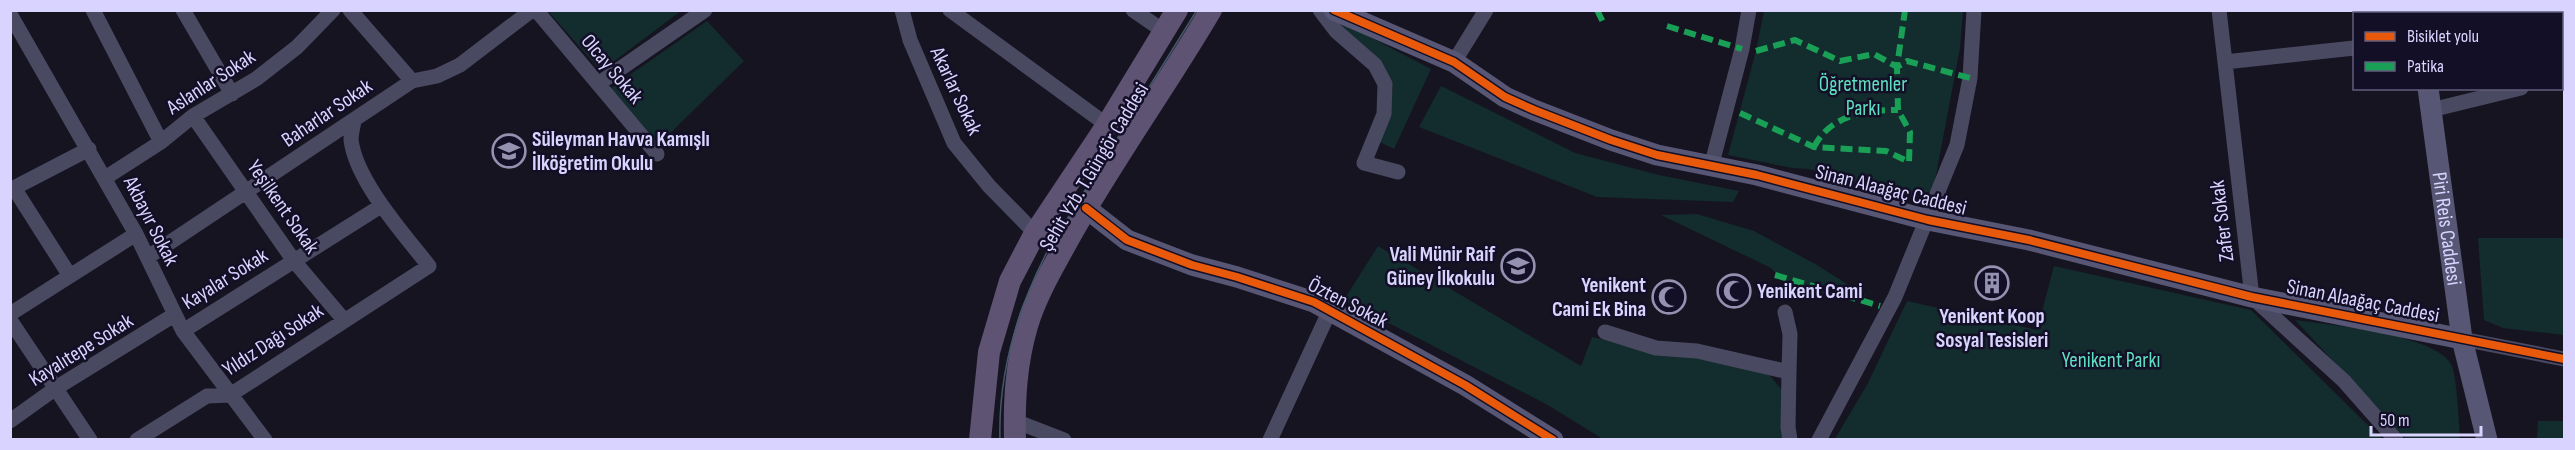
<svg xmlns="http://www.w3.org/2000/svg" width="2575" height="450" font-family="'Sofia Sans Condensed',sans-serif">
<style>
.green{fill:#132c2d}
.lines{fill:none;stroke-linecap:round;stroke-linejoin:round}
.street{stroke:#4a4962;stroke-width:15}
.secondary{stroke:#575674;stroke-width:21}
.primary{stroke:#5e5373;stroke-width:22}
.tram{stroke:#43596b;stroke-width:1.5}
.quiet{stroke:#1a9f57;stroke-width:6;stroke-dasharray:12 6;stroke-linecap:butt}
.cycleway-casing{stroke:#130f26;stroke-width:11}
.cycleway{stroke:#e8590c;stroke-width:8}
.labels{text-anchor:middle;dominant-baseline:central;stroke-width:5;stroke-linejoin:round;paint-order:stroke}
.street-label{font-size:21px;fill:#d9d4ff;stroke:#130f26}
.park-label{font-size:21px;fill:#5fe0c0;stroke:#130f26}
.poi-label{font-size:21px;font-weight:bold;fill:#d9d4ff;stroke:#130f26;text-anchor:start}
</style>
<rect width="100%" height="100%" fill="#161421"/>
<!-- green -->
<path class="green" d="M548 11H681L601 71Z
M1764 11H1963L1960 48 1933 191 1899 198 1809 169 1792 168 1728 155 1756 51Z
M1328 15 1431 69 1394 149 1378 141 1393 88 1366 50Z
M707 21 744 61 658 145 611 88Z
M1441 86 1575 153 1659 175 1739 191 1733 202 1597 197 1419 127Z
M1697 214 1754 231 1817 265 1866 296H1797L1771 268 1661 215Z
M2478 238H2564V335L2503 328 2484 320Z
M1378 246 1581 366 1592 337 1666 354H1697L1767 372 1781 389 1782 439H1603L1546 404 1344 300Z
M2054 266 2251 310 2382 439H1835L1868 383 1907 301 2037 330Z
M2295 320C2328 325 2438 334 2452 366 2457 380 2459 423 2460 439H2406Z
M2538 421H2564V439H2537Z"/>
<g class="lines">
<!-- street -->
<path class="street" d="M93 10 161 142
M183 10 232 94
M350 10 412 81
M536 10 657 154
M902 10 910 40 954 143 989 186 1035 233
M950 10 1107 125
M1133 10 1165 32
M1320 10 1336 31 1375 65 1385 84 1384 114 1364 163 1398 172
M2219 10 2252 297 2344 381 2396 440
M10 14 136 234 183 331 265 440
M1454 62 1486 10
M2225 62 2354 48
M2562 79 2564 78
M598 84 705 10
M2431 110 2521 88
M193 116 294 261 344 320
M1711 167 1742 49 1749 10
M105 178 161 142 193 116 256 79 297 47 333 10
M14 188 70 276
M10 190 89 149
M148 257 412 81 437 76 460 65 532 10
M1785 312 1790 334 1789 372
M10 314 136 234
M10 320 90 440
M183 331 381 206
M1605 332 1656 348 1697 351 1789 372 1788 427 1790 440
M2462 339 2564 359
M10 421 56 388 174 315
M1015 421 1064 440
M137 440 207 396 230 395 429 266C404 234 356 181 351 140 351 134 353 127 354 121
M1270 440 1330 310
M1819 440 1895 297 1957 145 1970 78 1974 10"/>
<!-- secondary -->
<g class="secondary">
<path d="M1334 10 1454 62 1505 97 1534 110 1611 140 1657 155 1757 175 1928 220 2029 240 2252 297 2462 339"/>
<path d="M2418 10V14"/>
<path id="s1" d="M2428 88 2462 339 2487 440"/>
<path d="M1086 208 1127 240 1192 265 1237 277 1314 302 1465 385 1553 440"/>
</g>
<!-- primary -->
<path class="primary" d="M980 440 989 352 1010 281 1035 233 1107 125 1177 10
M1015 440C1014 400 1016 364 1027 326 1036 296 1053 267 1068 240 1112 161 1165 88 1211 10"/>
<!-- tram -->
<path class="tram" d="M1000 440C998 373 1018 308 1048 250L1197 10"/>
<!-- quiet -->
<path class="quiet" d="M1597 10 1604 24
M1667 26 1742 49
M1756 51 1795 40 1840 61 1874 54 1897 67 1907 61 1970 78
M1740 113 1814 147 1886 151 1909 162 1910 132 1898 110 1897 67 1905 10
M1814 147C1830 115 1866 110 1898 110
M1775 275 1880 306"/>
<defs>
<path id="cycleway" d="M1334 10 1454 62 1505 97 1534 110 1611 140 1657 155 1757 175 1928 220 2029 240 2252 297 2564 359
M1086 208 1127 240 1192 265 1237 277 1314 302 1465 385 1553 440"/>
</defs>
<!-- cycleway casing -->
<use href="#cycleway" class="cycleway-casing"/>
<!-- cycleway -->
<use href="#cycleway" class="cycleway"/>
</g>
<!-- icons -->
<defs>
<symbol id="school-ring" viewBox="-11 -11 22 22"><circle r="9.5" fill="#130f26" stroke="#9591b1" stroke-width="1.5"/><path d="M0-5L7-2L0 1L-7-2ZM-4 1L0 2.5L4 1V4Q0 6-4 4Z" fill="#9591b1"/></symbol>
<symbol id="building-ring" viewBox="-11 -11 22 22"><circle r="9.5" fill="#130f26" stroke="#9591b1" stroke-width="1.5"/><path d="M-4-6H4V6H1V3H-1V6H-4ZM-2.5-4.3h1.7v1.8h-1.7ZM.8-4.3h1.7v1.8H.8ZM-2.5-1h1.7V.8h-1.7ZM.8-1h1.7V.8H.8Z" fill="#9591b1"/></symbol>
<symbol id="mosque-ring" viewBox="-11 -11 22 22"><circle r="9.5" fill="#130f26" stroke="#9591b1" stroke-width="1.5"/><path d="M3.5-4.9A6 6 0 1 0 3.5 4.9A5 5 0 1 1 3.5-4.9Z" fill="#9591b1"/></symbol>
</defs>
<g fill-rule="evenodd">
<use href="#school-ring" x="490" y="132" width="38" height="38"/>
<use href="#school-ring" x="1499" y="247" width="38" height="38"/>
<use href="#building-ring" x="1973" y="264" width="38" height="38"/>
<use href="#mosque-ring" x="1715" y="272" width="38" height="38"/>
<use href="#mosque-ring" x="1650" y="278" width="38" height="38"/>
</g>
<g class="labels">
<!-- street labels -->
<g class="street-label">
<text transform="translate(612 69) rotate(50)">Olcay Sokak</text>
<text transform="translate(211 82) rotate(-33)">Aslanlar Sokak</text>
<text transform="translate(956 91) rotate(65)">Akarlar Sokak</text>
<text transform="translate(327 113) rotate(-34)">Baharlar Sokak</text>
<text transform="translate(1094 167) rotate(-59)">Şehit Yzb. T.Güngör Caddesi</text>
<text transform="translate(1891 190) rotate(14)">Sinan Alaağaç Caddesi</text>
<text transform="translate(283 207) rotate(55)">Yeşilkent Sokak</text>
<text transform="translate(151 221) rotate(63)">Akbayır Sokak</text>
<text transform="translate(2222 221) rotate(-97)">Zafer Sokak</text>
<text stroke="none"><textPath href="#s1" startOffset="142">Piri Reis Caddesi</textPath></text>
<text transform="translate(225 279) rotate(-32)">Kayalar Sokak</text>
<text transform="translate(2363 301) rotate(11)">Sinan Alaağaç Caddesi</text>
<text transform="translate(1348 303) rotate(27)">Özten Sokak</text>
<text transform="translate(273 340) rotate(-33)">Yıldız Dağı Sokak</text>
<text transform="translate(81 350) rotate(-32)">Kayalıtepe Sokak</text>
</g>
<!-- park labels -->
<g class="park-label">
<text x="1863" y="84">Öğretmenler<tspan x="1863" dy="24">Parkı</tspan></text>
<text x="2111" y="360">Yenikent Parkı</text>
</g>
<!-- poi labels -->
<g class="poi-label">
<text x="532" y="139">Süleyman Havva Kamışlı<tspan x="532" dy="24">İlköğretim Okulu</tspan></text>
<text x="1495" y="254" text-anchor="end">Vali Münir Raif<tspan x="1495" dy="24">Güney İlkokulu</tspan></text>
<text x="1646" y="285" text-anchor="end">Yenikent<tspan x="1646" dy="24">Cami Ek Bina</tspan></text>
<text x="1757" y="291">Yenikent Cami</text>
<text x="1992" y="316" text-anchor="middle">Yenikent Koop<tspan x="1992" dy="24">Sosyal Tesisleri</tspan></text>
</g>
</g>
<!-- border -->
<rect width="2575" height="450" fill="none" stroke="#d9d4ff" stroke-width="24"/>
<!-- legend -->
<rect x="2353" y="12" width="210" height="78" fill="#130f26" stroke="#625e7d" stroke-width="1.5"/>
<rect x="2365" y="32" width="30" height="9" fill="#e8590c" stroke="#625e7d" stroke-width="1.5"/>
<text x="2407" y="42" font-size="18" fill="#d9d4ff">Bisiklet yolu</text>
<rect x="2365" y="62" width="30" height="9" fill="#1a9f57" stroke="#625e7d" stroke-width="1.5"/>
<text x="2407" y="72" font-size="18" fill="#d9d4ff">Patika</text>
<!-- scale -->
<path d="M2371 426v9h110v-9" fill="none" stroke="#d9d4ff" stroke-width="3"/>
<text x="2380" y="426" font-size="18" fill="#d9d4ff" stroke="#130f26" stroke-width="4.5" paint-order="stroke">50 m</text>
</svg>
